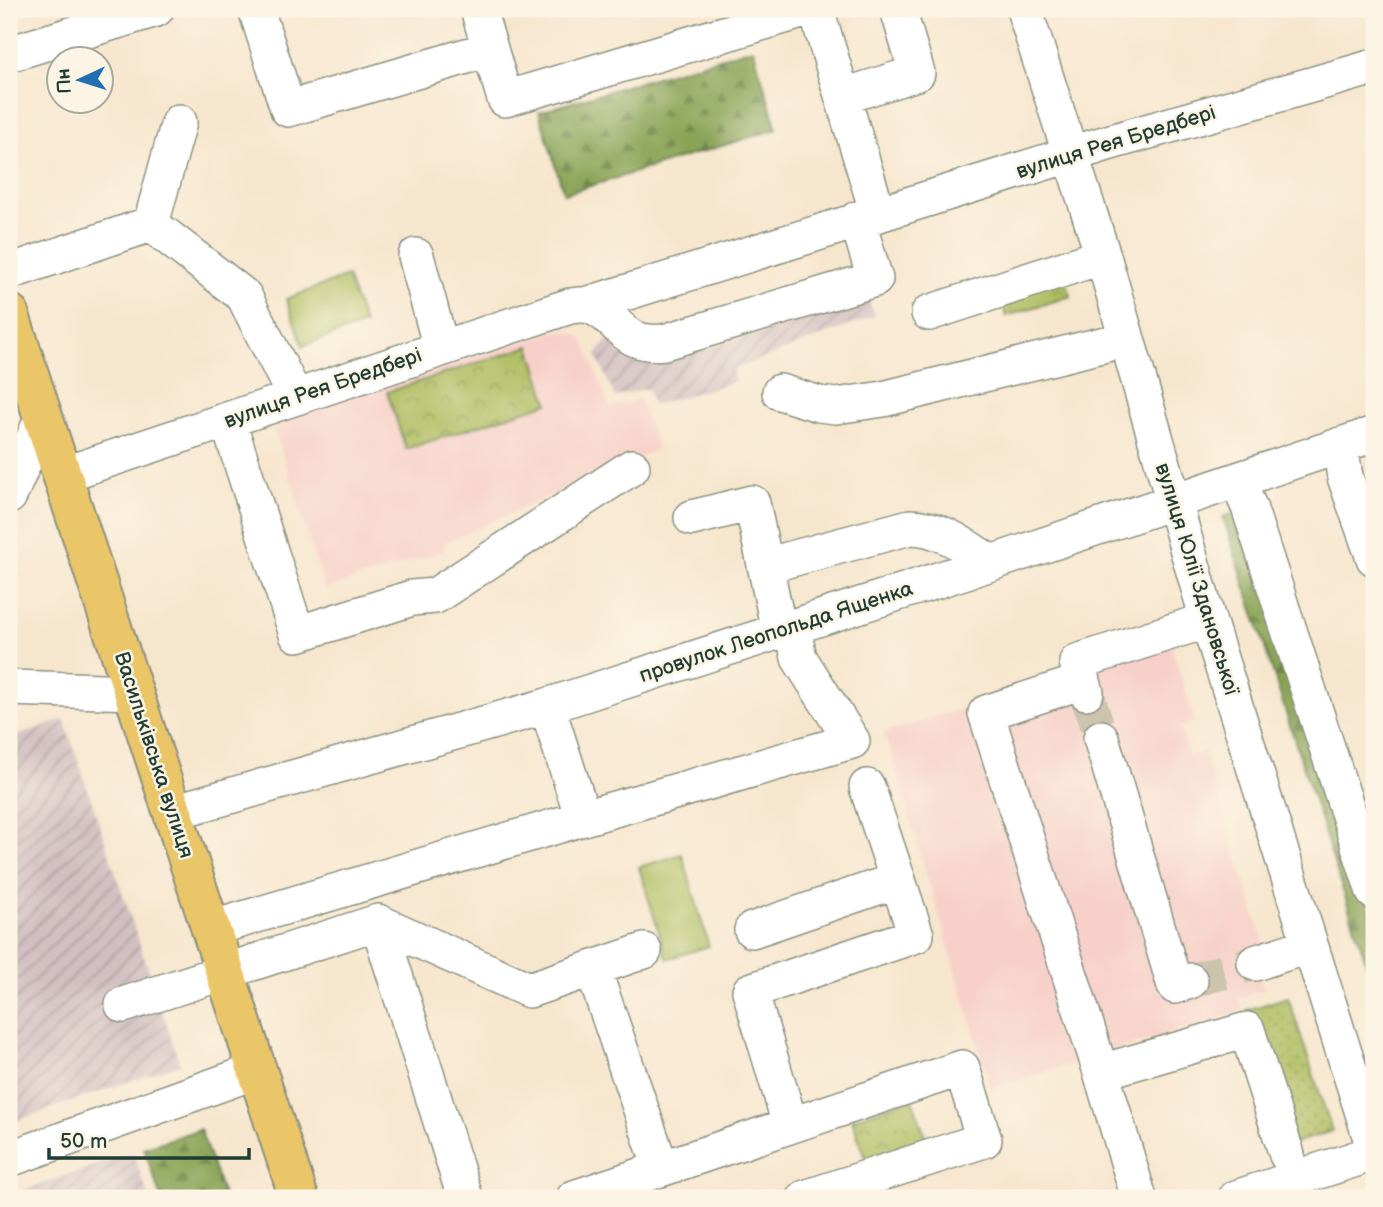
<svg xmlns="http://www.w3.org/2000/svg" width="1383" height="1207" font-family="'Balsamiq Sans',sans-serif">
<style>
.built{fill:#f7d1c9}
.industrial{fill:url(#industrial-furrows)}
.grass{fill:url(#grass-dots);stroke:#667d4a;stroke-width:2}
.forest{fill:url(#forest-firs);stroke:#547045;stroke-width:2}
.park{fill:url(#park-crowns);stroke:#667d4a;stroke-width:2}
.pitch{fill:#aebd60;stroke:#667d4a;stroke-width:2}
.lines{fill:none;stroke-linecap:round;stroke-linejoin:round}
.minor-tunnel{stroke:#ccc4af;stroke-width:35;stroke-dasharray:35 18;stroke-linecap:butt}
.minor-casing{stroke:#8b9281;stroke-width:38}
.major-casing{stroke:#8b9281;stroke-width:42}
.minor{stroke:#fff;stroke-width:35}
.major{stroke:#ebc669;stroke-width:38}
.labels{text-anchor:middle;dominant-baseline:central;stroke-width:5;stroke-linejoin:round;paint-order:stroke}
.street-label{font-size:21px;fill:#1f3d34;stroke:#fcf5e5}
</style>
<defs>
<pattern id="industrial-furrows" width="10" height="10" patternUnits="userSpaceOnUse" patternTransform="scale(1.75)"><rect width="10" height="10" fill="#d2bfc1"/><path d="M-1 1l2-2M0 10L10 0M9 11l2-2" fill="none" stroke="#aa9c9e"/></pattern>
<pattern id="grass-dots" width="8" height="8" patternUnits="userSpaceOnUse" patternTransform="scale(1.75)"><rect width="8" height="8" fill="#aebd60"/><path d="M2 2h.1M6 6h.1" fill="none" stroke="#8d9b50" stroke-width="1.8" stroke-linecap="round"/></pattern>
<pattern id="forest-firs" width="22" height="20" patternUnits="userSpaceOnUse" patternTransform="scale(1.75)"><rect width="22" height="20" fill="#8aa456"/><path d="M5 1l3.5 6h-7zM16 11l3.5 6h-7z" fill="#708748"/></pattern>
<pattern id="park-crowns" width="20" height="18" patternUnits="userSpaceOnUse" patternTransform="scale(1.75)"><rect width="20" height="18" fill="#aebd60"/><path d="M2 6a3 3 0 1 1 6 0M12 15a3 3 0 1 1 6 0" fill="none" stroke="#8d9b50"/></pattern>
</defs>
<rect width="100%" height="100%" fill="#fcf5e5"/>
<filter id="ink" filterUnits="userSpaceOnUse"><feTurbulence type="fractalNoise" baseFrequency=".0143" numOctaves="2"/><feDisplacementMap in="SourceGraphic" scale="14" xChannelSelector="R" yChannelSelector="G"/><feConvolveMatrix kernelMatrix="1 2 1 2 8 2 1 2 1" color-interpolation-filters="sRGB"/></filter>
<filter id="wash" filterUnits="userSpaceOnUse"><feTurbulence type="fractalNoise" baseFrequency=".00686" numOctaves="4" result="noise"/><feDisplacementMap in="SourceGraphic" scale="28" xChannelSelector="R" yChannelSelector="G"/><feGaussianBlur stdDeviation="1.57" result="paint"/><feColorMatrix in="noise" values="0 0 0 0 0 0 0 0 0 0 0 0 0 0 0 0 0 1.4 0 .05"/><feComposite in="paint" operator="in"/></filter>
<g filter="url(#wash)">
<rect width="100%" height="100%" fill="#f7e6ce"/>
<!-- built -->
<path class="built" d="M564 331 578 335 585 343 610 408 640 400 657 449 446 542 443 551 325 589 272 421 551 332Z
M1171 644 1195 722 1180 727 1189 756 1204 751 1266 950 1255 963 1264 990 1239 998 1243 1011 991 1088 884 733Z"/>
<!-- industrial -->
<path class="industrial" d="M869 299 874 316 733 370 735 382 653 405 647 388 615 397 596 355 611 335 697 343 700 350Z
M64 719 180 1064 9 1123V739Z
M133 1153 149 1198H9V1195Z"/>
<!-- grass -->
<path class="grass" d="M1288 997 1332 1131 1291 1144 1248 1010Z"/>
<!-- forest -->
<path class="forest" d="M753 48 777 129 564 194 539 112Z
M1241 511 1374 924V987L1223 517Z
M200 1129 224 1198H161L144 1148Z"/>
<!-- park -->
<path class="park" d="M1064 276 1071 296 1006 316 1000 296Z
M530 346 548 403 406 449 387 392Z
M912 1098 930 1150 869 1170 852 1119Z"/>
<!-- pitch -->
<path class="pitch" d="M347 276 364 324 303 346 286 299Z
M682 854 709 946 667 959 639 867Z"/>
</g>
<g filter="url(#ink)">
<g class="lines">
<!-- minor-tunnel -->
<path class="minor-tunnel" d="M1086 692 1101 738
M1190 981 1255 963"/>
<defs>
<path id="minor" d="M256 9 288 109 490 49 478 9
M816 9 878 214
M1024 9 1103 256 1208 620 1374 1148
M490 49 505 99 808 9
M9 54 156 9
M844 96 917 73 898 9
M151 224 179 122
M416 256 441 348
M9 272 151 224 244 296 295 397
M586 305 1104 144 1374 67
M929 313 1103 256
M780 392 819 404 836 406 883 399 1126 339
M228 421 297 634 412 598 435 596 632 467
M1340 445 1345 477 1374 558
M62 475 570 306C575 306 582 304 586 305 619 313 618 347 664 342L875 279 857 219
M1237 480 1249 507 1374 892
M9 496 43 417
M692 518 752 503 779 631
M765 566 910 527C941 527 966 547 991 563
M1083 681 986 713 1101 1072 1139 1198
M9 688 134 692
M1086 692 1077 662 1208 620
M547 706 583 818
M1101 738 1175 986 1190 981
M173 812 547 706 991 563 1374 434
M378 922 464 1194
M210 929 583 818 852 741 799 658 793 628
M752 930 898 880
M1255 963 1310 945
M593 969 661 1168
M123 1005 378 922 529 990 644 951
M1101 1072 1247 1030 1287 1155
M790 1124 750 991 916 935 867 787
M9 1159 256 1071
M574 1198 962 1068 984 1140 805 1198
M1236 1198 1374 1153"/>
<path id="major" d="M9 313 299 1198"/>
</defs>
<!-- minor casing -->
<use href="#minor" class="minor-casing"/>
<!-- major casing -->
<use href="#major" class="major-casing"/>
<!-- minor -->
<use href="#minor" class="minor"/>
<!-- major -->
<use href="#major" class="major"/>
</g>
</g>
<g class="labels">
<!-- street labels -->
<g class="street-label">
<text transform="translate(1116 142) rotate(-17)">вулиця Рея Бредбері</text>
<text transform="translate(323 388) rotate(-19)">вулиця Рея Бредбері</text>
<text transform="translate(1197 579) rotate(73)">вулиця Юлії Здановської</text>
<text transform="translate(776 632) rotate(-18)">провулок Леопольда Ященка</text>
<text transform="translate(154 755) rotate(72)">Васильківська вулиця</text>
</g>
</g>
<!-- margin -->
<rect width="1383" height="1207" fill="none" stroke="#fcf5e5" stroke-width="35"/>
<!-- north arrow -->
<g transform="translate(80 80) rotate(266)"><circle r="33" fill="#fcf5e5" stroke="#a4ab9e" stroke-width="2"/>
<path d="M0-5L12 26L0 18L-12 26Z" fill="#1f6fb2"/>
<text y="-10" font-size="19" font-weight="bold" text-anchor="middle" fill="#1f3d34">Пн</text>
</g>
<!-- scale -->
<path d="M49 1148v10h200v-10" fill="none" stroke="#1f3d34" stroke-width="3.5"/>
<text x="60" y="1148" font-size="21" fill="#1f3d34" stroke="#fcf5e5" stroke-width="5" paint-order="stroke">50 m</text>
</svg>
